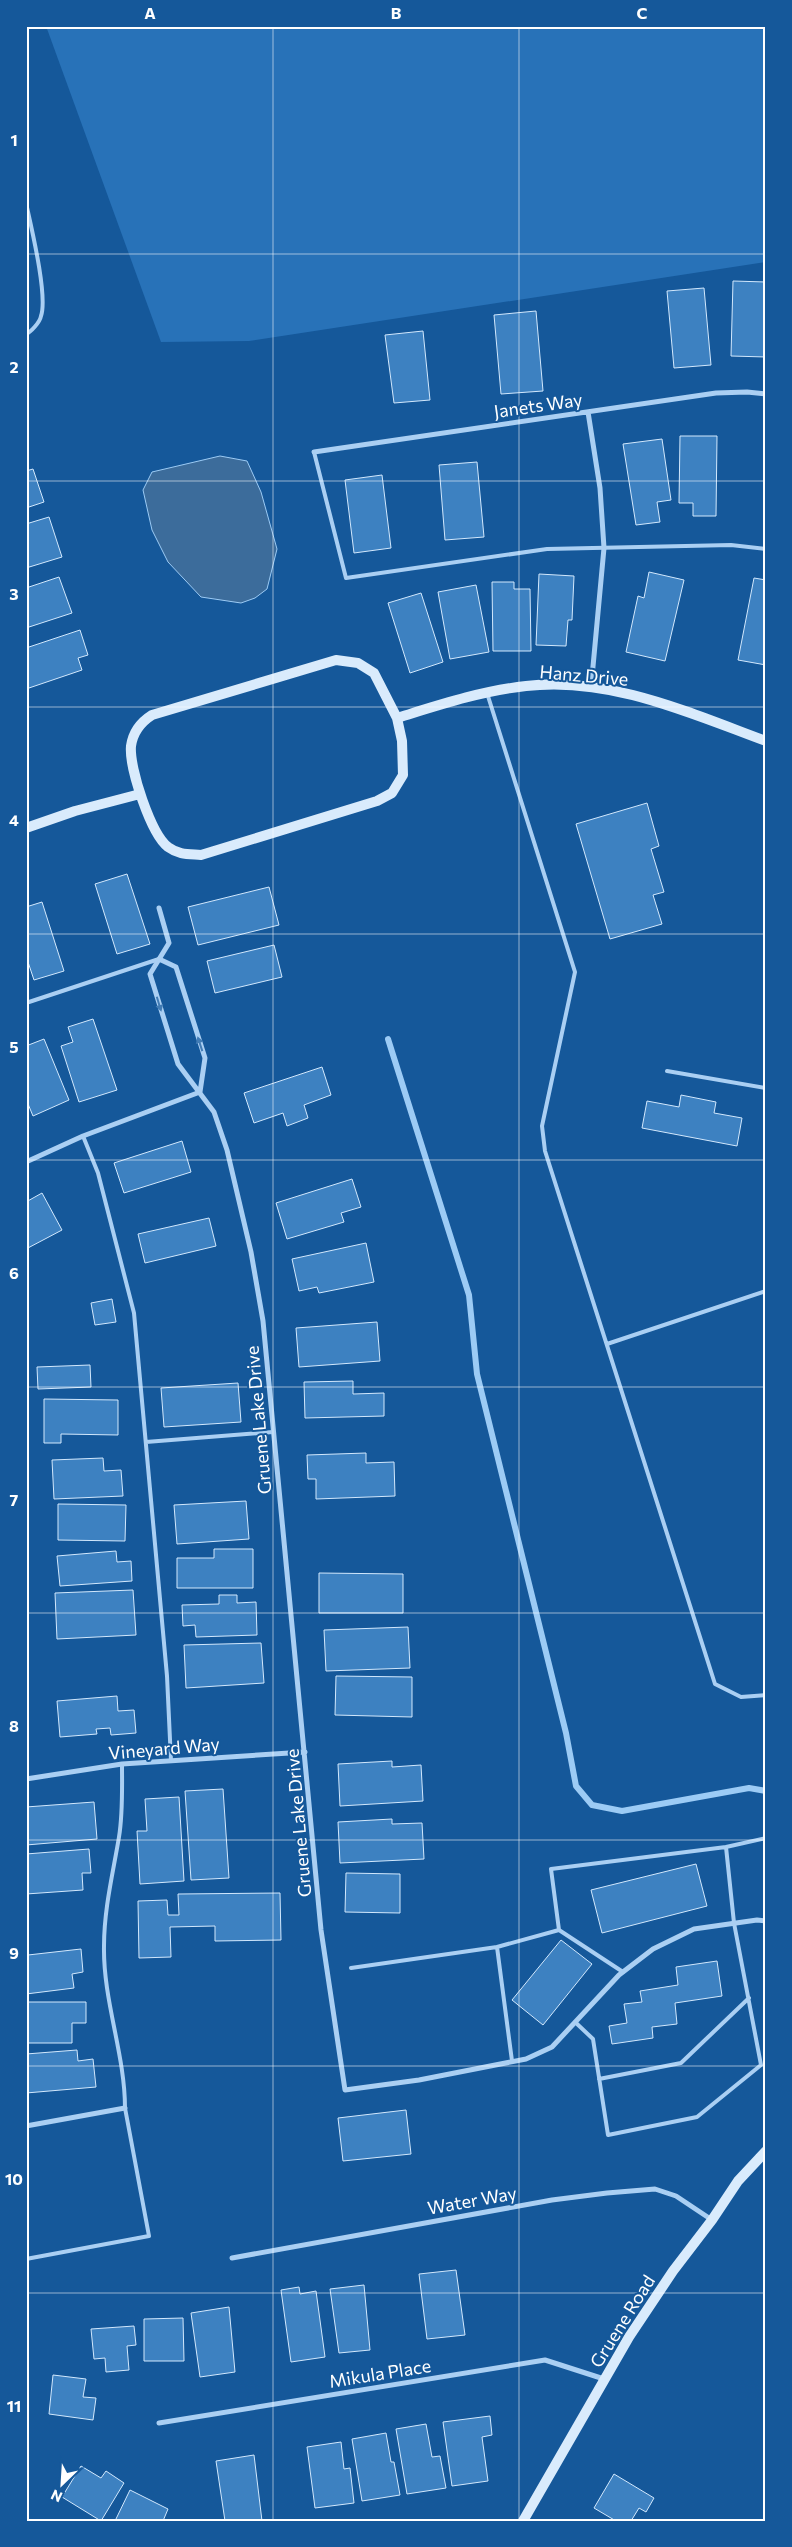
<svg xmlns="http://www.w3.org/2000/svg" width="792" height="2547" font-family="Commissioner,sans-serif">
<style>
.green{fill:#2872b8}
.water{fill:#3c6c9b;stroke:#9ccbf5}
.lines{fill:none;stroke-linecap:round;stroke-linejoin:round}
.stream{stroke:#9ccbf5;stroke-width:6}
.building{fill:#3d81c1;stroke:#d2e8fd}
.lane{stroke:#aacff3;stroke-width:4}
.street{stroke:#aacff3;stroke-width:5}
.secondary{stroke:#d9ebfc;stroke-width:10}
.oneway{fill:#427cb5}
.grid{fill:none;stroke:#fff;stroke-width:1;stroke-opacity:0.55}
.labels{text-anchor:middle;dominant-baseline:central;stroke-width:4;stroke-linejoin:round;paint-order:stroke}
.street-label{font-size:18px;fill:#fff;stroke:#15589a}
.neatline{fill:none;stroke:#fff;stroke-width:2}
.grid-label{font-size:16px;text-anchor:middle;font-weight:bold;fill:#fff}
</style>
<rect width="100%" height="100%" fill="#15589a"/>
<!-- green -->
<path class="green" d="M46 26H766V262L249 341 161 342Z"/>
<!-- water -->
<path class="water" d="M220 456 247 461 261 492 277 549 267 589 255 598 241 603 201 597 168 562 152 530 143 490 152 472Z"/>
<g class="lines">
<!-- stream -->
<path class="stream" d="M388 1039 469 1295 477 1374 566 1733 576 1786 592 1805 622 1811 749 1788 766 1791"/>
</g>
<!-- building -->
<path class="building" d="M733 281 766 282V357L731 356Z
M704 288 711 365 674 368 667 291Z
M536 311 543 391 501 394 494 315Z
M423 331 430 400 394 403 385 335Z
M680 436H717L716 516H693V503H679Z
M662 439 671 500 657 502 660 522 636 525 623 444Z
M477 462 484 537 445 540 439 465Z
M33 469 44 502 26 508V471Z
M382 475 391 548 354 553 345 480Z
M49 517 62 557 26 568V524Z
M649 572 684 580 665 661 626 652 638 596 644 598Z
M539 574 574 576 572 620H568L566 646 536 645Z
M59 577 72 613 26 628V588Z
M754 578 766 580V665L738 660Z
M492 582H514V589H530L531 651H493Z
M476 585 489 652 450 659 438 592Z
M421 593 443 662 410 673 388 603Z
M80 630 88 655 78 658 82 670 26 689V648Z
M647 803 659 846 651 849 664 892 653 895 662 924 610 939 576 824Z
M127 874 150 944 117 954 95 884Z
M269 887 279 925 198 945 188 907Z
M42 902 64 971 34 980 26 956V907Z
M274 945 282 977 215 993 207 961Z
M93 1019 117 1090 79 1102 61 1046 73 1042 68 1027Z
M44 1039 69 1100 33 1116 26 1099V1046Z
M322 1067 331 1095 304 1105 308 1118 287 1126 283 1113 254 1123 244 1093Z
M681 1095 716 1102 714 1113 742 1118 737 1146 642 1128 647 1101 679 1107Z
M182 1141 191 1172 124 1193 114 1163Z
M352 1179 361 1207 341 1213 344 1222 287 1239 276 1203Z
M42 1193 62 1230 26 1249V1202Z
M209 1218 216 1246 145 1263 138 1234Z
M366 1243 374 1282 319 1293 317 1287 299 1291 292 1259Z
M112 1299 116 1322 95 1325 91 1303Z
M377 1322 380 1361 299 1367 296 1328Z
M90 1365 91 1387 38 1389 37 1367Z
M353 1381V1394L384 1393V1416L305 1418 304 1382Z
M238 1383 241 1422 164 1427 161 1388Z
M44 1399 118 1400V1435L61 1434V1443H44Z
M366 1453V1463L394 1462 395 1496 316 1499V1479H308L307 1455Z
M103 1458 104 1471 121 1470 123 1496 54 1499 52 1460Z
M246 1501 249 1539 177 1544 174 1505Z
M58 1504 126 1505 125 1541 58 1540Z
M214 1549H253V1588H177V1558H214Z
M116 1551 117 1562 131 1561 132 1581 60 1586 57 1556Z
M319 1573 403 1574V1613H319Z
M133 1590 136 1635 57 1639 55 1593Z
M219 1595H237V1603L256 1602 257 1635 196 1637 195 1625 183 1626 182 1605 219 1604Z
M408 1627 410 1668 326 1671 324 1630Z
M261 1643 264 1683 186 1688 184 1645Z
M336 1676 412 1677V1717L335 1715Z
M117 1696 118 1711 134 1710 136 1733 111 1735 110 1728 96 1729 97 1734 60 1737 57 1701Z
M392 1761V1767L421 1765 423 1801 340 1806 338 1764Z
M223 1789 229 1878 191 1880 185 1791Z
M179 1797 184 1881 140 1884 137 1831H147L145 1799Z
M94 1802 97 1839 26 1845V1807Z
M392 1819V1824L422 1823 424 1859 340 1863 338 1822Z
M89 1849 91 1873H82L83 1890 26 1894V1854Z
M696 1864 707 1906 602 1933 591 1890Z
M346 1873 400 1874V1913L345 1912Z
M280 1893 281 1940 215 1941V1926L170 1927 171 1957 139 1958 138 1901 167 1900 168 1915H179L178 1894Z
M561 1940 592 1964 543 2025 512 2000Z
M81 1949 83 1972 72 1974 74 1988 26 1994 28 1955Z
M717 1961 722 1996 675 2003 677 2024 652 2027 653 2038 612 2044 609 2026 627 2023 624 2004 642 2002 640 1991 678 1985 676 1967Z
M26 2002H86V2023H72V2043H26Z
M77 2050 78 2061 93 2059 96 2087 26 2093V2054Z
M406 2110 411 2154 343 2161 338 2118Z
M456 2270 465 2335 427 2339 419 2274Z
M364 2285 370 2350 339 2353 330 2289Z
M299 2287 300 2294 316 2291 325 2357 291 2362 281 2290Z
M229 2307 235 2372 200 2377 191 2313Z
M183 2318 184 2361H144V2319Z
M134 2326 136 2345 127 2346 129 2370 106 2372 105 2358 94 2359 91 2329Z
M53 2375 86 2379 83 2397 96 2398 93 2420 49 2414Z
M490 2416 492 2435 482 2437 488 2481 452 2486 443 2422Z
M426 2424 432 2457 440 2456 446 2488 407 2494 396 2429Z
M386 2433 391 2462H394L400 2495 362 2501 352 2439Z
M341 2442 344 2469 350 2468 354 2503 315 2508 307 2447Z
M254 2455 262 2521H225L216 2461Z
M81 2466 101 2478 106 2471 124 2483 101 2521 62 2497Z
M614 2474 654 2498 646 2512 639 2508 631 2521H616L594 2508Z
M130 2490 168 2509 163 2521H115Z"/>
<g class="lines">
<!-- lane -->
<path class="lane" d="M26 203C31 226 48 296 41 316 40 322 31 332 26 334
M314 452 346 578 547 549 731 545 766 549
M487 693 575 972 542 1126 545 1151 715 1684 741 1697 766 1695
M26 1003 159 959
M667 1071 766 1088
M83 1136 98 1173 134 1313 167 1676 171 1761
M765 1187 766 1182
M607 1344 766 1291
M146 1442 273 1432
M559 1930 551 1869 726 1847
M351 1968 497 1947
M575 2022 593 2039 608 2135 697 2117 761 2065 734 1923 726 1847 766 1838
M512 2061 497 1947 559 1930 623 1972
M599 2079 681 2063 749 1998
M26 2259 149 2236 125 2108C125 2054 103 2001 104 1946 104 1909 113 1873 119 1837 123 1813 122 1788 122 1764"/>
<!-- street -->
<path class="street" d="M588 412 600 488 604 548 591 688
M314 452 716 393 747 392 766 394
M159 908 169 943 150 974 178 1064 214 1112 227 1150 251 1252 263 1321 321 1930 345 2090 419 2080 526 2059 552 2047 619 1975 653 1949 694 1929 757 1920 766 1921
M159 959 176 967 205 1058 200 1092
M26 1162 83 1136 200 1092
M26 1779 122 1764 305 1752
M26 2126 125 2108
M232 2258 552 2200 607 2193 655 2189 676 2196 712 2220
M159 2423 545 2360 604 2379"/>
<!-- secondary -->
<path class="secondary" d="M336 660 358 663 374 673 397 718 402 741 403 775 392 793 377 801 201 855C188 854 179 855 168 847 151 834 129 768 131 746 133 732 141 722 152 715Z
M397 718C439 705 481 691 526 686 609 676 690 713 766 741
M26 828 75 811 140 794
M523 2521 629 2337 673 2271 712 2220 738 2181 766 2151"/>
</g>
<!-- one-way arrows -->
<defs><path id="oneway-solid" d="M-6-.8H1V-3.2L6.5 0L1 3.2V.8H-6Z" transform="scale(1.25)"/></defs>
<g class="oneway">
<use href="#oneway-solid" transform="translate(159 1004) rotate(73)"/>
<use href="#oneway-solid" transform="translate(200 1044) rotate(-108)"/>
</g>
<!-- grid -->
<path class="grid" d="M273 26V2521M519 26V2521M26 254H766M26 481H766M26 707H766M26 934H766M26 1160H766M26 1387H766M26 1613H766M26 1840H766M26 2066H766M26 2293H766"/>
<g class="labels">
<!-- street labels -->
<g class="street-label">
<text transform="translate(538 405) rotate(-8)">Janets Way</text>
<text transform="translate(584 675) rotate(5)">Hanz Drive</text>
<text transform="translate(258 1420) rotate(-95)">Gruene Lake Drive</text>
<text transform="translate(164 1748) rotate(-5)">Vineyard Way</text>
<text transform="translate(298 1823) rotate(-95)">Gruene Lake Drive</text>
<text transform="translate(472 2200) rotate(-10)">Water Way</text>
<text transform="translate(622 2321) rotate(-58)">Gruene Road</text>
<text transform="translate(380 2373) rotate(-9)">Mikula Place</text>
</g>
</g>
<!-- border -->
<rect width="792" height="2547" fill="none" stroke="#15589a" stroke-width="55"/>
<!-- north arrow -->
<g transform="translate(62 2484) rotate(205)" stroke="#15589a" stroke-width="4" paint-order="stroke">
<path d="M0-4L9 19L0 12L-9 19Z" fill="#ffffff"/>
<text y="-8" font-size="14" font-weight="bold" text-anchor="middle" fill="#ffffff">N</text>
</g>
<rect x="28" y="28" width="736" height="2492" class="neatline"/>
<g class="grid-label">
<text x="150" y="19">A</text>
<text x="396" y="19">B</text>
<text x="642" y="19">C</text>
<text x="14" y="146">1</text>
<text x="14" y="373">2</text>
<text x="14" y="600">3</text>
<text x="14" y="826">4</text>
<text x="14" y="1053">5</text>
<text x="14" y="1279">6</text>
<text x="14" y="1506">7</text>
<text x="14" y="1732">8</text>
<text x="14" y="1959">9</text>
<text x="14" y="2185">10</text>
<text x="14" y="2412">11</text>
</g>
</svg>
